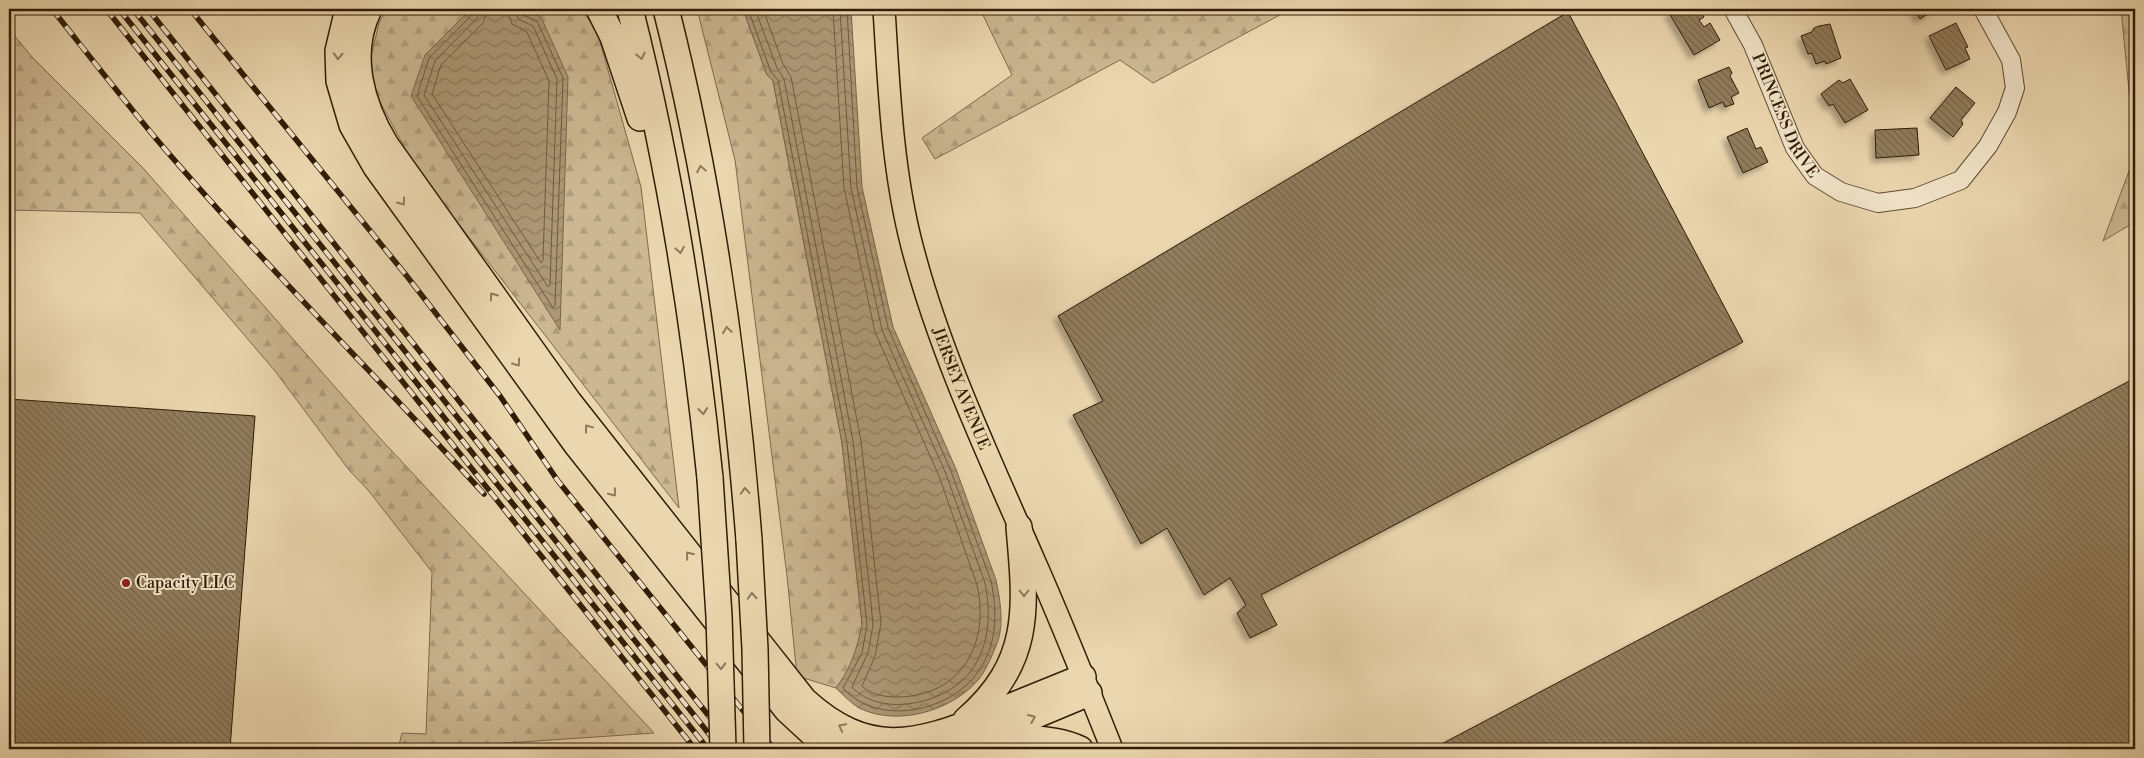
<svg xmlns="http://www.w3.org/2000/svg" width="2144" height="758" font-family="'Libre Bodoni',serif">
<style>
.forest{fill:url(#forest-firs);stroke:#7e6a4c}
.water{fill:url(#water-waves);stroke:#7a6648}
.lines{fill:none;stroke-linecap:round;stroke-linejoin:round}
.shore{stroke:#6e5a3d;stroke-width:1}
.building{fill:url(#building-back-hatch);stroke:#301c05;filter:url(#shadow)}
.minor-casing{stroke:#5f4b30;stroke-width:20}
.major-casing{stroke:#301c05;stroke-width:24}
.highway-casing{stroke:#301c05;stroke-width:28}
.minor{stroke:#f2e5cb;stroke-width:18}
.major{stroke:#ebd7af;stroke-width:21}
.highway{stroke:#ebd7af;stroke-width:25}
.rail-casing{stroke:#301c05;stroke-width:5.5}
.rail{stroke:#f2e5cb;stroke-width:4;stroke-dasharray:11;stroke-linecap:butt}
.highway-bridge-casing{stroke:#301c05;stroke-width:28;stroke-linecap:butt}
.highway-bridge{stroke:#ebd7af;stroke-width:25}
.oneway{stroke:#8e7a5a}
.poi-dot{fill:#8f2418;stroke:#f2e5cb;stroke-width:2}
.labels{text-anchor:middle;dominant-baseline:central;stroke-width:4;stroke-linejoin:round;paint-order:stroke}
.street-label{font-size:16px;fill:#301c05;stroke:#f2e5cb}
.poi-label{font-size:16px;fill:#301c05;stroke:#f2e5cb;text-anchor:start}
</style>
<defs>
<pattern id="forest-firs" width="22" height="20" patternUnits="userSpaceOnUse" patternTransform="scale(1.25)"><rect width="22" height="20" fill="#cbb792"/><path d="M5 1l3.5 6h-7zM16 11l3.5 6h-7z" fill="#af9d7c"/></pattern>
<pattern id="water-waves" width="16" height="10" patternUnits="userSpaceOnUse" patternTransform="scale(1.25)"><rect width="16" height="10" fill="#ab9775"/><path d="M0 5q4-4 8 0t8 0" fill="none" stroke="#8c7a5e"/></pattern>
<pattern id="building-back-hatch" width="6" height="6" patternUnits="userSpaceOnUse" patternTransform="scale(1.25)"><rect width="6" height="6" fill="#917d5d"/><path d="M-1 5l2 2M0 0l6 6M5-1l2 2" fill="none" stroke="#77664b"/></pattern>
<filter id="shadow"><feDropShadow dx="-4.5" dy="4.5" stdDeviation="2.5" flood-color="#0004"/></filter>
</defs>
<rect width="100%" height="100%" fill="#ebd7af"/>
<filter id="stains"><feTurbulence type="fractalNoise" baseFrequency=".004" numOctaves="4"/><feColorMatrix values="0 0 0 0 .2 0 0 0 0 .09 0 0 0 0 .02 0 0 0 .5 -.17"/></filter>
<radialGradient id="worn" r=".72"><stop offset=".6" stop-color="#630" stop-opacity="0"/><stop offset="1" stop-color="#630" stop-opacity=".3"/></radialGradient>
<!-- forest -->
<path class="forest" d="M387 9H581L597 31 641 187 679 508 416 169 378 98 369 65 379 23Z
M697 9H743L767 75 773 81 842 443 859 594 862 624 857 651 848 672 836 688 797 676 787 576 735 160Z
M980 9H1291L1153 83 1120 60 935 159 922 138 1012 75Z
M2121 9H2135V152Z
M9 29 32 57 143 168 378 436 654 733 492 744 485 749H398L402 733 426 734 432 572 368 490 349 470 275 371 140 213 9 210Z
M2135 155V222L2103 241Z"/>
<!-- water -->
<path class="water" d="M471 9H520L541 17 568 77 560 330 411 96 425 55Z
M743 9H851L862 187 893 327 956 469 996 580C1000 599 1004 622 998 641 993 653 987 669 979 679 952 711 898 727 859 708 851 703 843 695 836 688 851 668 857 649 862 624L842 443 773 81 767 75Z"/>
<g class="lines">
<!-- shore -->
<path class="shore" d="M474 9 473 14 429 58 417 96 553 308 555 305 563 78 537 21 523 15 521 9
M481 9 477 18 435 61 424 95 548 287 550 285 557 79 533 26 518 19 515 9
M488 9 483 23 441 65 432 94 541 263 543 260 549 81 527 32 512 24 507 9
M748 9 771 72 778 80 847 443 867 625 862 653 843 688C877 726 945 713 975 676 997 649 998 613 991 581L951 471 888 328 857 187 847 9
M755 9 777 68 784 79 853 441 870 593 873 625 868 653 852 687C881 719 948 703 971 671 990 644 991 614 985 583L946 474 882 330 851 188 840 9
M763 9 783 64 791 77 861 441 881 623 875 656 862 686C871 695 885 697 898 697 962 696 990 643 977 585L939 476 875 332 844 188 833 9"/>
</g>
<!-- building -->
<path class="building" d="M1676 9H1699L1704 17 1699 20 1704 27 1710 23 1720 40 1694 55 1669 13Z
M1913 9H1935L1920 19Z
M1568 12 1743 342 1261 595 1277 625 1250 638 1237 613 1246 605 1230 578 1204 595 1167 528 1141 544 1073 415 1103 401 1058 316Z
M1956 23 1968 47 1965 48 1970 59 1946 70 1929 36Z
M1830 24 1841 58 1826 64 1825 61 1816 64 1812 53 1808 54 1801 36 1812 32 1814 28 1819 26Z
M1729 67 1732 73 1730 76 1739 93 1731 97 1734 104 1725 107 1723 102 1709 108 1698 80Z
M1850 79 1868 110 1845 123 1833 104 1829 106 1821 94 1839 80 1843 83Z
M1956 87 1975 103 1961 120 1963 124 1953 137 1930 118Z
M1747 128 1756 149 1761 147 1768 162 1743 173 1727 137Z
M1917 128 1919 155 1876 158 1875 130Z
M2135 378 2134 749H1432Z
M9 399 255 416 230 749H9Z"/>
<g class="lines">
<defs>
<g id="minor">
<path id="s1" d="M1733 9 1753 45 1795 148 1815 176 1841 192 1878 203 1915 198 1961 180 1988 146 2007 112 2015 88 2011 60 1983 9"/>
</g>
<g id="major">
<path id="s2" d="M884 9C889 88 892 169 912 246 940 354 990 459 1034 560 1062 623 1087 686 1112 749"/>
</g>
<path id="highway" d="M348 9 338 51 339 81 352 125 376 167 576 444 787 710 813 734 842 749
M369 9C347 54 361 104 386 145L569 402 804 700C868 758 915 745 987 716 1019 703 1051 690 1083 677
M599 9 613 37 640 118
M630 9C669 163 694 320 710 478
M666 9C710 183 735 361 749 540
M966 720C1033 662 1026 607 1019 527
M995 740C1024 737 1054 737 1080 749
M955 749 1089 693"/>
</defs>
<!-- minor casing -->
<use href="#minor" class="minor-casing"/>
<!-- major casing -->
<use href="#major" class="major-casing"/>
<!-- highway casing -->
<use href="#highway" class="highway-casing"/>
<!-- minor -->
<use href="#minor" class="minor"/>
<!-- major -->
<use href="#major" class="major"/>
<!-- highway -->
<use href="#highway" class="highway"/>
<defs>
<path id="rail" d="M52 9C87 53 122 98 158 141 262 263 376 375 484 494
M106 9 695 749
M119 9 708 749
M133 9 721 749
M148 9 735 749
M190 9 406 275 500 396 558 481 774 749"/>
</defs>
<!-- rail casing -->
<use href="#rail" class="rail-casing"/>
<!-- rail -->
<use href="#rail" class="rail"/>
<defs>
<path id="highway-bridge" d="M710 478 719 616 723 749
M749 540 755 649 757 749"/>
</defs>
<!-- highway-bridge casing -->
<use href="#highway-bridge" class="highway-bridge-casing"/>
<!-- highway-bridge -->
<use href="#highway-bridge" class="highway-bridge"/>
</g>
<!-- one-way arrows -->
<defs><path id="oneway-chevron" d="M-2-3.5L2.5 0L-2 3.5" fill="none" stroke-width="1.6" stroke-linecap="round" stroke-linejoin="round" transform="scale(1.25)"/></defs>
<g class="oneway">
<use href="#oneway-chevron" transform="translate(338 56) rotate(93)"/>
<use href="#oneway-chevron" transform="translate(641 56) rotate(78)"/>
<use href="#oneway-chevron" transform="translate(701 169) rotate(-101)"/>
<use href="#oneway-chevron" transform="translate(402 202) rotate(54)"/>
<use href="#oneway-chevron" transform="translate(680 250) rotate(80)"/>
<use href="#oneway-chevron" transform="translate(493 296) rotate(-125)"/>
<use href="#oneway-chevron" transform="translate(727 330) rotate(-98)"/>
<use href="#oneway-chevron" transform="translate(517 363) rotate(54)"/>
<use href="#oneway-chevron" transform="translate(703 411) rotate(84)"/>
<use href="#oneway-chevron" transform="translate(588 428) rotate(-127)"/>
<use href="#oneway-chevron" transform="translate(745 491) rotate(-94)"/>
<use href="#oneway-chevron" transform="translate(613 493) rotate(52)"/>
<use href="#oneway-chevron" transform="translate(689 555) rotate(-128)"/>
<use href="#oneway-chevron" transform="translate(1024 593) rotate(90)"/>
<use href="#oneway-chevron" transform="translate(752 596) rotate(-93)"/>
<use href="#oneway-chevron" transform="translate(721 666) rotate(88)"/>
<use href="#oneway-chevron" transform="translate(1032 718) rotate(-23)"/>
<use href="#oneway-chevron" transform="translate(842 727) rotate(-153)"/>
</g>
<!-- markers -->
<circle class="poi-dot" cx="126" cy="583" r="5"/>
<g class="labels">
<!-- street labels -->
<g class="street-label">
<text stroke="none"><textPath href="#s1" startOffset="119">PRINCESS DRIVE</textPath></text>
<text stroke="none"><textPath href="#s2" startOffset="390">JERSEY AVENUE</textPath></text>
</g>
<!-- poi labels -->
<g class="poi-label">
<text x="136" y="583">Capacity LLC</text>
</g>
</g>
<!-- margin -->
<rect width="2144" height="758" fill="none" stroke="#ebd7af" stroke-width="30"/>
<rect x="10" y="10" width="2124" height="738" fill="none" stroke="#301c05" stroke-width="2.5"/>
<rect x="15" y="15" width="2114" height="728" fill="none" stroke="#301c05"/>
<rect width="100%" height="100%" filter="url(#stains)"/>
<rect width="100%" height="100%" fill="url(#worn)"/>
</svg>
